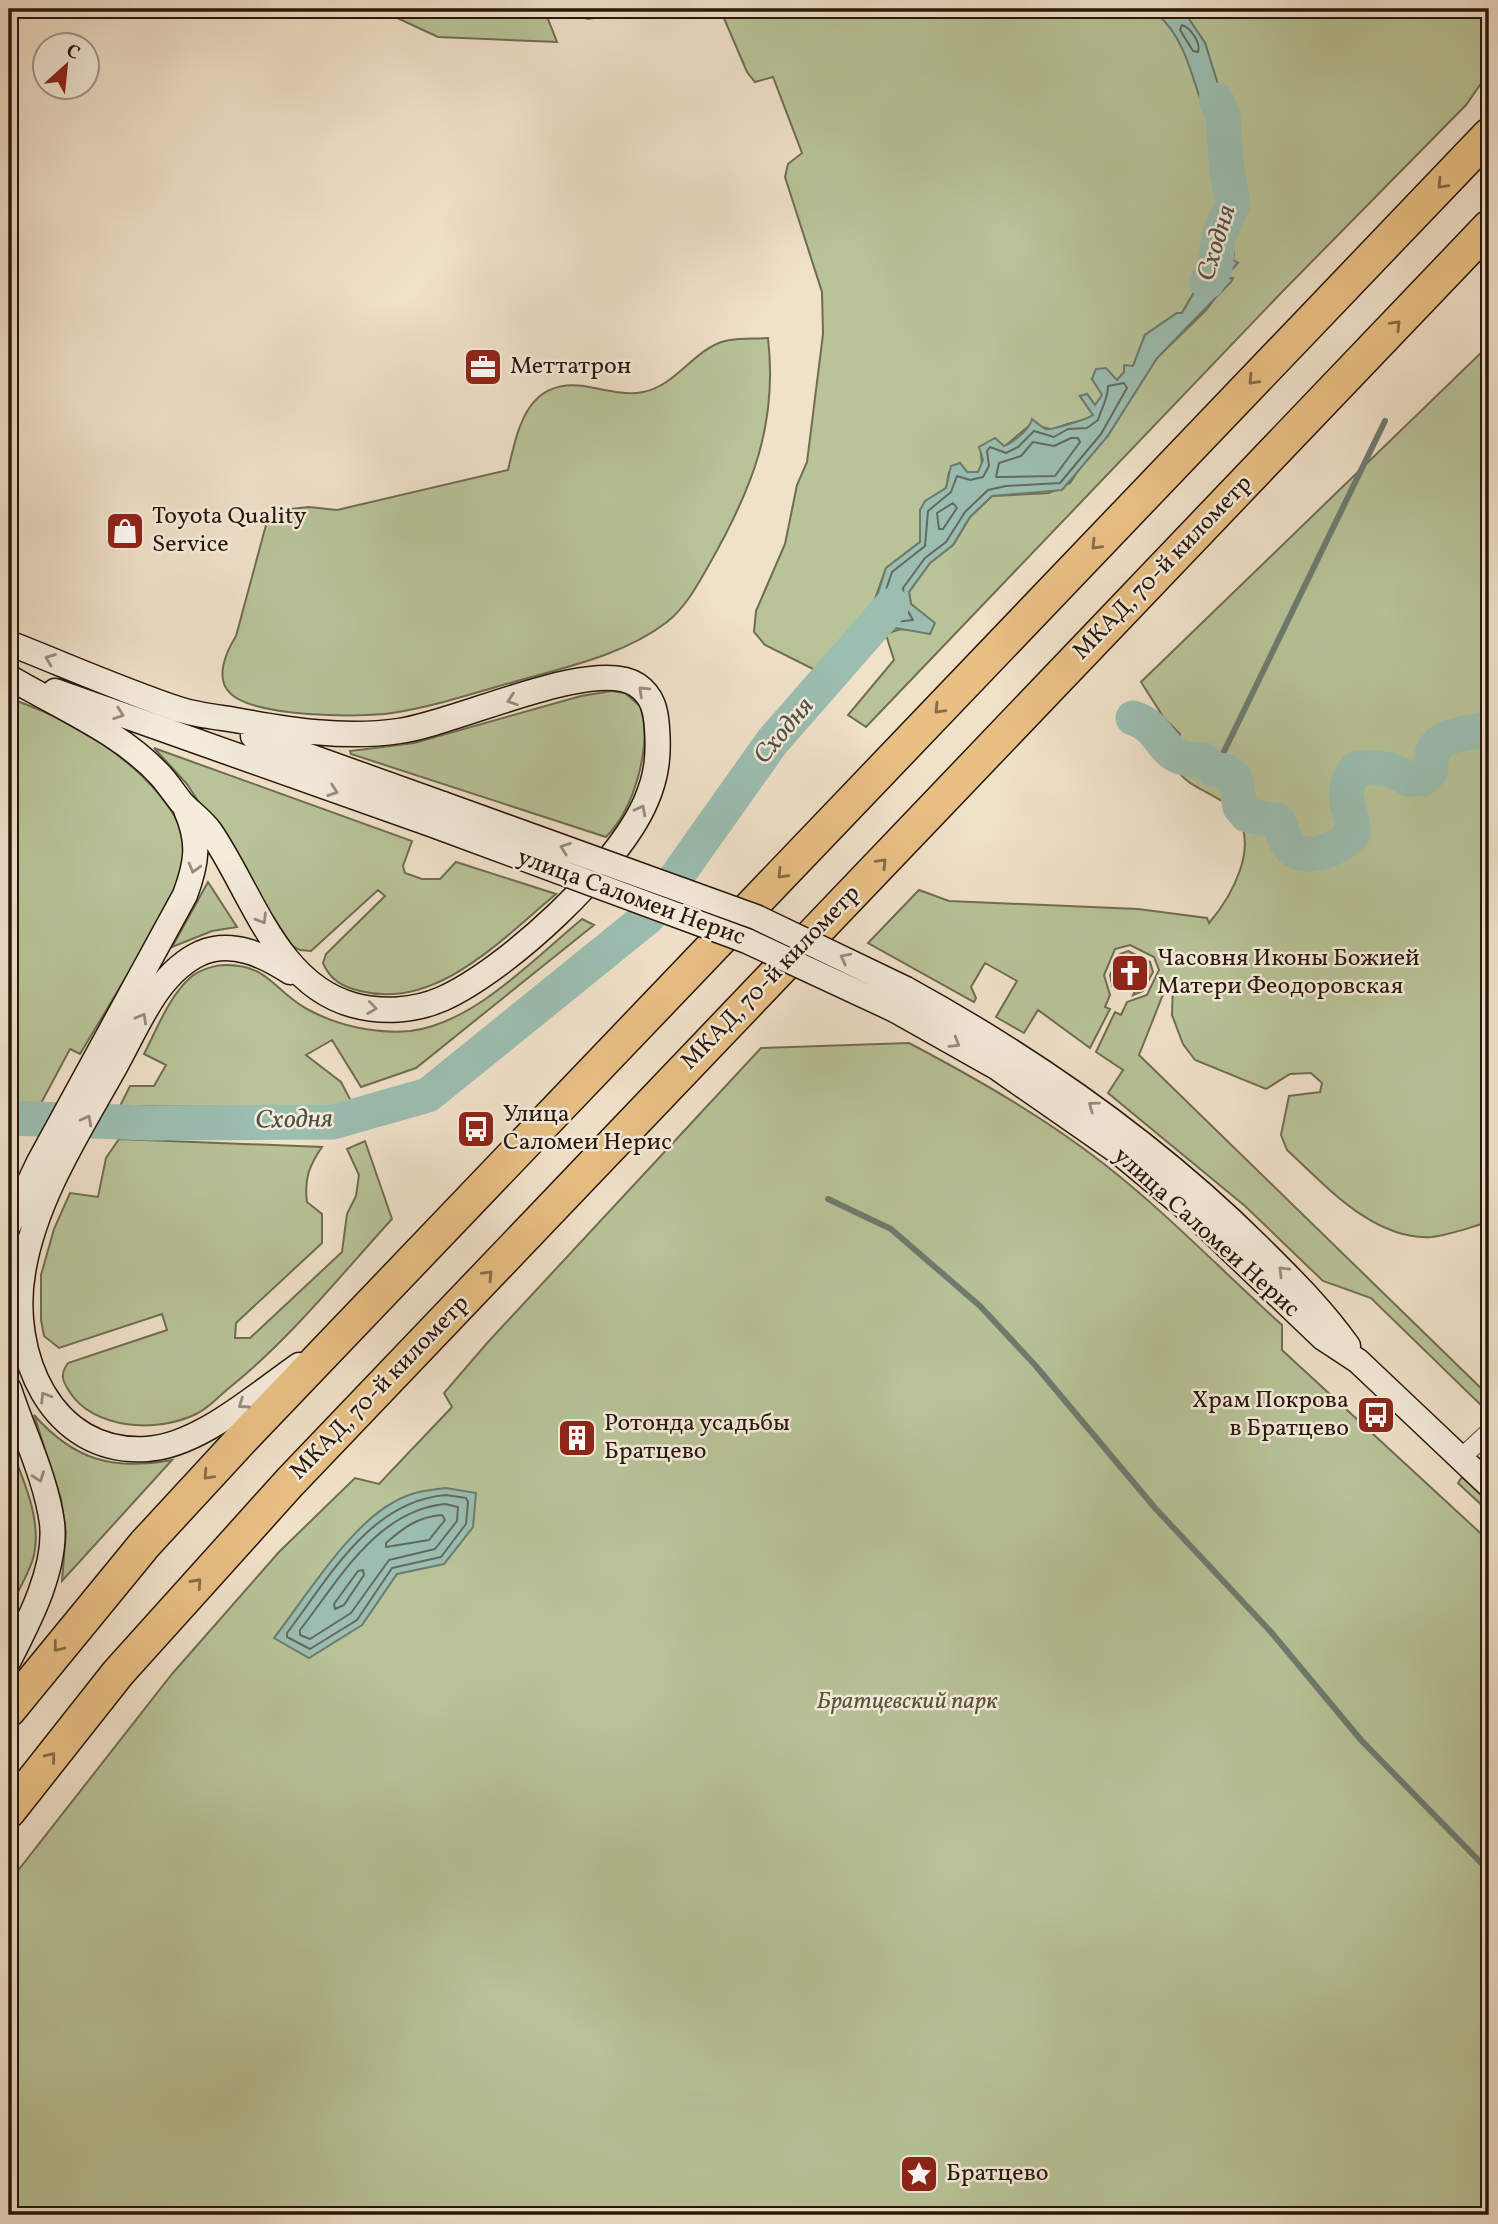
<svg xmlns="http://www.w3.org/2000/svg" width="1498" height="2224" font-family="Vollkorn,serif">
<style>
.green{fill:#b8c398;stroke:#706c52;stroke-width:2}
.water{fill:#9bbeb1;stroke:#6d7b6f;stroke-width:2}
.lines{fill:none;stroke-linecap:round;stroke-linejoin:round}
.shore{stroke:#626a5e;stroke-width:2}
.stream{stroke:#6d7b6f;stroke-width:6}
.river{stroke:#9bbeb1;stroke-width:35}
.street-casing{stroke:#5a493a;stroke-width:20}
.secondary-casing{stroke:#28160b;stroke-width:27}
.highway-casing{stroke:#28160b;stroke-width:36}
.street{stroke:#f5ecdc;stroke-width:18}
.secondary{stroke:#f5ecdc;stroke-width:24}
.highway{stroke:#e8c084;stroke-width:33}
.secondary-bridge-casing{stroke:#28160b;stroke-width:27;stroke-linecap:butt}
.secondary-bridge{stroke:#f5ecdc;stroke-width:24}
.oneway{stroke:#886b48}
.oneway2{stroke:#998c7e}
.labels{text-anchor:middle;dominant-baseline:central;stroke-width:5;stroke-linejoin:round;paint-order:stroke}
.poi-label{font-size:24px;fill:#28160b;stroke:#f5ecdc;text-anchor:start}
.street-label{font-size:24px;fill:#28160b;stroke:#f5ecdc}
.park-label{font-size:24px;font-style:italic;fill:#5a533c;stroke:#f5ecdc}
.water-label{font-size:26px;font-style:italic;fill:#505145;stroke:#f5ecdc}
</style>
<rect width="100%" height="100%" fill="#f0e1c9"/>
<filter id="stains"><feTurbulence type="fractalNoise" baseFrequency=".00286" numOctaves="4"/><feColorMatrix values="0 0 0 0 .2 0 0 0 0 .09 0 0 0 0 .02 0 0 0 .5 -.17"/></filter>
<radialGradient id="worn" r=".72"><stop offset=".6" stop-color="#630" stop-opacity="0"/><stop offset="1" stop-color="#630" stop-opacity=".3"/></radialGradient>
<!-- green -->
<path class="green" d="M378 9H544L557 42 438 37Z
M720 9H1123C1133 15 1149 11 1160 17 1186 30 1205 110 1215 138L1229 105 1217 84 1205 43 1182 9H1489V72L1466 105 1280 294 866 727 848 715 894 660 886 635C901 625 913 630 930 634L934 623 911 604 909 592 930 563 953 545 970 517 992 496 1049 493 1070 483 1086 459 1107 437 1157 358 1206 310 1228 281 1223 279 1231 270 1234 253 1224 244 1209 252 1204 275 1182 313H1177L1145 335 1133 366 1117 380 1092 379 1103 395 1095 405 1087 394 1080 396 1093 415C1080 424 1067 421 1054 430L1031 424 1004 447 1000 444 981 454 982 465 978 472H967L960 463 949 472 946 488 931 498 920 510V542L886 568 870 613 819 672 765 645 754 632 756 611 785 544 797 485 807 462 823 334 822 292 785 177 788 164 802 153 773 77 755 82 747 72Z
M768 338C778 424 752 489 710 563 698 584 686 607 667 622 623 656 562 668 510 683 471 694 432 707 392 713 359 718 256 717 231 694 214 679 226 652 236 636L266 525 281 510 309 507 337 510 508 470C518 428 527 378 584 386 602 389 624 396 643 392 676 386 694 349 725 341 738 338 754 339 768 338Z
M1489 345V1222C1470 1227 1451 1235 1432 1237 1374 1241 1325 1185 1287 1150L1281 1135 1289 1096 1320 1092 1322 1083 1311 1073 1290 1074 1266 1089 1195 1060 1183 1044 1172 1015 1173 980 1162 997 1139 1055 1489 1396V1413L1371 1298 1323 1281 1245 1206 1108 1093 1123 1070 1096 1052 1115 1012 1121 1015 1127 1002 1147 995 1159 970 1154 957 1130 945 1115 949 1104 975 1110 995 1105 1007 1110 1009 1090 1048 1038 1010 1024 1033 996 1017 1017 981 985 963 971 987 976 998 974 1002 868 943 919 890 949 901 1138 909 1207 918 1209 923C1232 896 1260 846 1235 813 1212 784 1157 788 1180 734L1164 718 1141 682Z
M611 691 625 693 640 706C653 745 634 809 606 837L351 754 350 751 414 743 581 696Z
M9 698C25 704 42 710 58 718 106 740 193 804 186 863 182 891 160 921 146 944 124 981 102 1018 80 1054L70 1049 39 1107 9 1105Z
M154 748 412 841 403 866 405 873 422 879H440L456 862 556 894C503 938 436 1011 360 991 343 987 330 980 323 963L326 954 385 896 378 890 311 951 300 950 291 945 187 784Z
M208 882 237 927 212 931 172 947Z
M582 919 594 925 416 1068 361 1087 332 1040 306 1055 341 1082 352 1103 323 1108 120 1106 130 1086H154L166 1065 144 1054C157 1029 169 996 191 977 199 970 215 965 226 965 269 965 274 991 307 1009 338 1026 375 1034 410 1031 473 1024 535 958 582 919Z
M1128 951 1150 962 1153 972 1143 991 1133 995 1146 968 1125 958 1112 984 1110 975 1120 954Z
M909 1043C977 1079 1044 1117 1104 1164 1167 1213 1223 1272 1282 1325V1350L1489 1541V2215H9V1882L172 1674 279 1552 355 1478 379 1484 452 1407 444 1393 488 1342 761 1048Z
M119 1139 322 1147C309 1166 304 1179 307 1202L322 1214V1243L236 1323 235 1338H250L342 1252 347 1214 356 1196 359 1175 347 1149 365 1141 392 1219C340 1276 290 1339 229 1388 219 1396 208 1409 196 1414 158 1433 93 1430 69 1391 62 1380 60 1374 68 1363L167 1330 162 1314 59 1348 44 1336 41 1320V1275L54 1229 70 1193 98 1197 106 1158Z
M34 1415C74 1460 113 1471 172 1460L62 1581 66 1532 61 1499Z
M9 1443C22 1477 42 1518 34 1555 30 1573 16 1593 9 1611Z
M1462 1477 1489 1502V1512L1458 1483Z"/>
<!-- water -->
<path class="water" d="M549 9H636L631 12 588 19Z
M1123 9 1183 10 1205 43 1218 84 1229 105 1237 140 1227 146C1195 125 1199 51 1159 16L1137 17Z
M1219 235 1224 243H1234L1232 259 1238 263 1223 279 1233 278 1231 282 1157 358 1107 437 1062 490 992 496 970 517 953 545 930 563 909 592 911 604 935 623 930 634 896 628 870 645 854 635 873 608 886 568 920 542V510L925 501 946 488 951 466 960 463 967 472H978L983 460 979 447 995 438 1004 446C1014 442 1030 429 1032 419 1036 422 1041 427 1046 429 1049 431 1088 419 1093 415L1080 396 1087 394 1095 405 1102 395 1092 379 1096 369 1106 368 1117 380 1124 372V365L1133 366 1145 335 1177 313H1182L1204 275 1209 252Z
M446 1488 476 1493 473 1527 444 1564 397 1574 362 1625 309 1658 274 1638C305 1598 350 1525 394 1502 411 1492 427 1490 446 1488Z"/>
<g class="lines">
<!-- shore -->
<path class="shore" d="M1182 25C1191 28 1201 43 1198 52L1193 51 1180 30Z
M1209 90 1213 91 1223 108 1228 132 1226 136 1220 133 1207 94Z
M1124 383 1127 388 1101 434 1060 483 1006 486 988 490 965 512 946 542 925 558 903 588 905 606 913 620 894 622 872 637 865 634V629L879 611 892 572 925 546 928 511 951 492 957 476 970 480 983 477 989 466 987 451 990 447 1006 453 1018 447 1034 431 1054 437 1068 429 1087 428 1098 420C1102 407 1108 399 1108 386Z
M1071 438H1078L1080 442 1055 476 996 477 999 463 1021 456 1033 442 1054 446Z
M953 503 957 508 943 529H939L937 513Z
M446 1495 466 1498 468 1502 466 1524 441 1557 392 1568 357 1620 310 1649 287 1637V1633C329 1578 370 1501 446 1495Z
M445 1504 458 1507 457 1521 435 1549 389 1560 351 1613 310 1639 300 1635V1630C339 1580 376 1511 445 1504Z
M442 1515 445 1520 429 1540 386 1547V1543C404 1527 418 1517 442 1515Z
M358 1571 363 1570 364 1575 344 1605 335 1609 334 1604Z"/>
<!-- stream -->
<path class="stream" d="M1215 770 1385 421
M828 1199 891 1229 980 1306 1035 1365 1155 1508 1271 1632 1361 1740 1489 1871"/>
<!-- river -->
<path class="river" d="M1207 282 1215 268 1219 235 1233 203 1227 173 1223 116 1216 100
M1133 718C1168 729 1155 761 1203 760L1215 770 1226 771 1235 778 1240 807 1247 815 1278 821C1282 828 1283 837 1287 843 1301 866 1339 849 1353 834 1353 806 1336 796 1356 769 1375 766 1393 768 1408 779H1422L1430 772C1432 766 1430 760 1432 754 1437 734 1473 732 1489 729
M9 1118 149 1123 333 1122 428 1095 648 917 772 742 892 605"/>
<defs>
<path id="street" d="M1461 1458 1489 1432"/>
<path id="secondary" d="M9 643C65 665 121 690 178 709 196 715 216 717 235 720 289 730 344 739 399 731 455 724 594 656 637 685 653 696 656 711 657 728 659 754 657 776 646 801 618 867 507 970 442 999 414 1011 382 1013 353 1005 276 984 251 890 210 831 202 820 190 812 181 802 174 793 168 784 161 776 121 732 59 707 9 677
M55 691 436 826
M253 736 443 804
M290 972C264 955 232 940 201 953 157 973 138 1026 116 1065 80 1130 35 1198 23 1272 9 1353 50 1455 147 1449 199 1446 257 1394 299 1365
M906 989C1035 1060 1154 1143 1259 1247 1290 1278 1322 1309 1348 1346
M895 1010 996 1067 1121 1154 1192 1213 1323 1338 1358 1361 1489 1485
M9 1225 39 1162 185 895C197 863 200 842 186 810
M9 1389C23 1432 46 1478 52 1523 57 1568 29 1621 9 1660"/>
<path id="highway" d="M9 1710 145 1544 241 1440 1489 135
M9 1811 118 1673 290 1482 1489 227"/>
</defs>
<!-- street casing -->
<use href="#street" class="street-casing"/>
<!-- secondary casing -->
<use href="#secondary" class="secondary-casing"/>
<!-- highway casing -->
<use href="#highway" class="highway-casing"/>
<!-- street -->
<use href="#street" class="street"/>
<!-- secondary -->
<use href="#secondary" class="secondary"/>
<!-- highway -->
<use href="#highway" class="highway"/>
<defs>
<path id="secondary-bridge" d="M443 804 756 917 906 989
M436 826 747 941 895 1010"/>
</defs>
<!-- secondary-bridge casing -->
<use href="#secondary-bridge" class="secondary-bridge-casing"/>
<!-- secondary-bridge -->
<use href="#secondary-bridge" class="secondary-bridge"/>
</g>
<!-- one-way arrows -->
<defs><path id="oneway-chevron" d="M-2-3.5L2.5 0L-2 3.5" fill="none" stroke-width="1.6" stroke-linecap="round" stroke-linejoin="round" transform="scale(1.75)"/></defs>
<g class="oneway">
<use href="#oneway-chevron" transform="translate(1442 184) rotate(134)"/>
<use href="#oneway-chevron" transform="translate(1396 325) rotate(-46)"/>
<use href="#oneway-chevron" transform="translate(1253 380) rotate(134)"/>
<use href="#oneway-chevron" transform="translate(1096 545) rotate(134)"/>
<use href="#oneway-chevron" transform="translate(939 709) rotate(134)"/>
<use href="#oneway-chevron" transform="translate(882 863) rotate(-46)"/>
<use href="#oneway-chevron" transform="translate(782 874) rotate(134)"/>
<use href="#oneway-chevron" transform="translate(488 1275) rotate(-46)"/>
<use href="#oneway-chevron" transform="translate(208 1475) rotate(133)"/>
<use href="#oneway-chevron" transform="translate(197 1583) rotate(-48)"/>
<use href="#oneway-chevron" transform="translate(58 1647) rotate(128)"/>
<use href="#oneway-chevron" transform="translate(51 1757) rotate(-51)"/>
</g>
<g class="oneway2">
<use href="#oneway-chevron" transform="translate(50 659) rotate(-159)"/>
<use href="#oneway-chevron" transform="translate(643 691) rotate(-137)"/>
<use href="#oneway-chevron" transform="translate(512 700) rotate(162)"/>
<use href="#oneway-chevron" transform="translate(119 714) rotate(20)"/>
<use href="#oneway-chevron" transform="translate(333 791) rotate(19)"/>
<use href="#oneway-chevron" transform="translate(641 810) rotate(-63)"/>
<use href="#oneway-chevron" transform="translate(565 848) rotate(-160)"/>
<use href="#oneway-chevron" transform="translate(194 868) rotate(105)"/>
<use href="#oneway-chevron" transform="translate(262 919) rotate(59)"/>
<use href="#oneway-chevron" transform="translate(845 958) rotate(-153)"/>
<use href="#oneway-chevron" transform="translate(372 1008) rotate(8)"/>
<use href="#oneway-chevron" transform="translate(142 1018) rotate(-61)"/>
<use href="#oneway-chevron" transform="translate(955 1043) rotate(31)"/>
<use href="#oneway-chevron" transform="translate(1093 1106) rotate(-144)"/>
<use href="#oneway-chevron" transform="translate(87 1120) rotate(-62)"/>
<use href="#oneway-chevron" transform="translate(1283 1271) rotate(-135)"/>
<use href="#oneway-chevron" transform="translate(45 1397) rotate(-122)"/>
<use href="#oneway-chevron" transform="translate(243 1404) rotate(145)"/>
<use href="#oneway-chevron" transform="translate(39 1477) rotate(70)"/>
</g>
<!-- icons -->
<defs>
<symbol id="office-square" viewBox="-11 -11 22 22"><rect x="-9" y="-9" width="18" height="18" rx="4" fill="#8f2418" stroke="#f5ecdc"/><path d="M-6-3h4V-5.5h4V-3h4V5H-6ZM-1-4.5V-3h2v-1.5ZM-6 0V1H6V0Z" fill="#fff"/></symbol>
<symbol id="shop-square" viewBox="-11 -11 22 22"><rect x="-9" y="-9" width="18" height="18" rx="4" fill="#8f2418" stroke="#f5ecdc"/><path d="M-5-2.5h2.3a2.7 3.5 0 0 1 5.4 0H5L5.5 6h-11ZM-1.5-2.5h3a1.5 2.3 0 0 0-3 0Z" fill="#fff"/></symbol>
<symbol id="church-square" viewBox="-11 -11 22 22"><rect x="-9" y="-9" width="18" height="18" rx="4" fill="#8f2418" stroke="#f5ecdc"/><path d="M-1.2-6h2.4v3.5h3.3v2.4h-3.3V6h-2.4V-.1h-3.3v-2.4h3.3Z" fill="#fff"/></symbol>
<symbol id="bus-square" viewBox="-11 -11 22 22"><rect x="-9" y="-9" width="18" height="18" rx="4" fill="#8f2418" stroke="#f5ecdc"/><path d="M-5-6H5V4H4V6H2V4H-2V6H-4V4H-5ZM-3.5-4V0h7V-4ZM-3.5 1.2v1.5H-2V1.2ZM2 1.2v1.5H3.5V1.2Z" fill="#fff"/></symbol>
<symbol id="building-square" viewBox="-11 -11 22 22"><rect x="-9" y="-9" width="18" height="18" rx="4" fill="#8f2418" stroke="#f5ecdc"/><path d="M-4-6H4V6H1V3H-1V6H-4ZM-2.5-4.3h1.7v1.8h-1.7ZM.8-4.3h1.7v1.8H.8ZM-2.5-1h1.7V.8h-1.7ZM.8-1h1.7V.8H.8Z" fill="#fff"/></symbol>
<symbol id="sight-square" viewBox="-11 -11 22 22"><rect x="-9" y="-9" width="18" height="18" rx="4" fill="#8f2418" stroke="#f5ecdc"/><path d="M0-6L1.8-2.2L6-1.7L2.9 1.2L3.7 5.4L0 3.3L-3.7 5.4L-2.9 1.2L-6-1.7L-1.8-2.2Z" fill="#fff"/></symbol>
</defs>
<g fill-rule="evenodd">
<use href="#office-square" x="461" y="345" width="44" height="44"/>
<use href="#shop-square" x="103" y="509" width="44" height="44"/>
<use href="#church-square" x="1108" y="951" width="44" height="44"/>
<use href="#bus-square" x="454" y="1107" width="44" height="44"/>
<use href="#bus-square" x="1354" y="1393" width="44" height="44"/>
<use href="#building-square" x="555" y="1416" width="44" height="44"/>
<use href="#sight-square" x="897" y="2152" width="44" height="44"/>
</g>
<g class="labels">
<!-- poi labels -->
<g class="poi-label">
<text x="510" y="367">Меттатрон</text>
<text x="152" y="517">Toyota Quality<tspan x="152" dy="28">Service</tspan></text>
<text x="1157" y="959">Часовня Иконы Божией<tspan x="1157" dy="28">Матери Феодоровская</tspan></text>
<text x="503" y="1115">Улица<tspan x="503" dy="28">Саломеи Нерис</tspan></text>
<text x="1349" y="1401" text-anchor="end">Храм Покрова<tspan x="1349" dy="28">в Братцево</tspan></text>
<text x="604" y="1424">Ротонда усадьбы<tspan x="604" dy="28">Братцево</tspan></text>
<text x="946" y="2174">Братцево</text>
</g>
<!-- street labels -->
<g class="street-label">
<text transform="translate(1163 568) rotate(-46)">МКАД, 70-й километр</text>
<text transform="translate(631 898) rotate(20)">улица Саломеи Нерис</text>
<text transform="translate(771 978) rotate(-46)">МКАД, 70-й километр</text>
<text transform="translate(1206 1233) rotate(42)">улица Саломеи Нерис</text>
<text transform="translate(380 1388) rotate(-46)">МКАД, 70-й километр</text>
</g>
<!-- park labels -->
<g class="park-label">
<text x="907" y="1702">Братцевский парк</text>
</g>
<!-- water labels -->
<g class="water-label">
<text transform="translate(1217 243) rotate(-73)">Сходня</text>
<text transform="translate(784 731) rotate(-50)">Сходня</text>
<text transform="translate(294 1120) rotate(-1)">Сходня</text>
</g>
</g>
<!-- margin -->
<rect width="1498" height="2224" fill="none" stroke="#f0e1c9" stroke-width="35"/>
<rect x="10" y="10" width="1477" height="2203" fill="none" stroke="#28160b" stroke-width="3.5"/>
<rect x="18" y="18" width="1463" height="2189" fill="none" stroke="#28160b" stroke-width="2"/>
<!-- north arrow -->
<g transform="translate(66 66) rotate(27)"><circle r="33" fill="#f5ecdc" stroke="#a39688" stroke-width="2"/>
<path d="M0-5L12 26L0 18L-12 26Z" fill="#8f2418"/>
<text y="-10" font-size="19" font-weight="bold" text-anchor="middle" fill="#28160b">С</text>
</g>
<rect width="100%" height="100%" filter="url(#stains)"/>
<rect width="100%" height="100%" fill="url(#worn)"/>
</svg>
